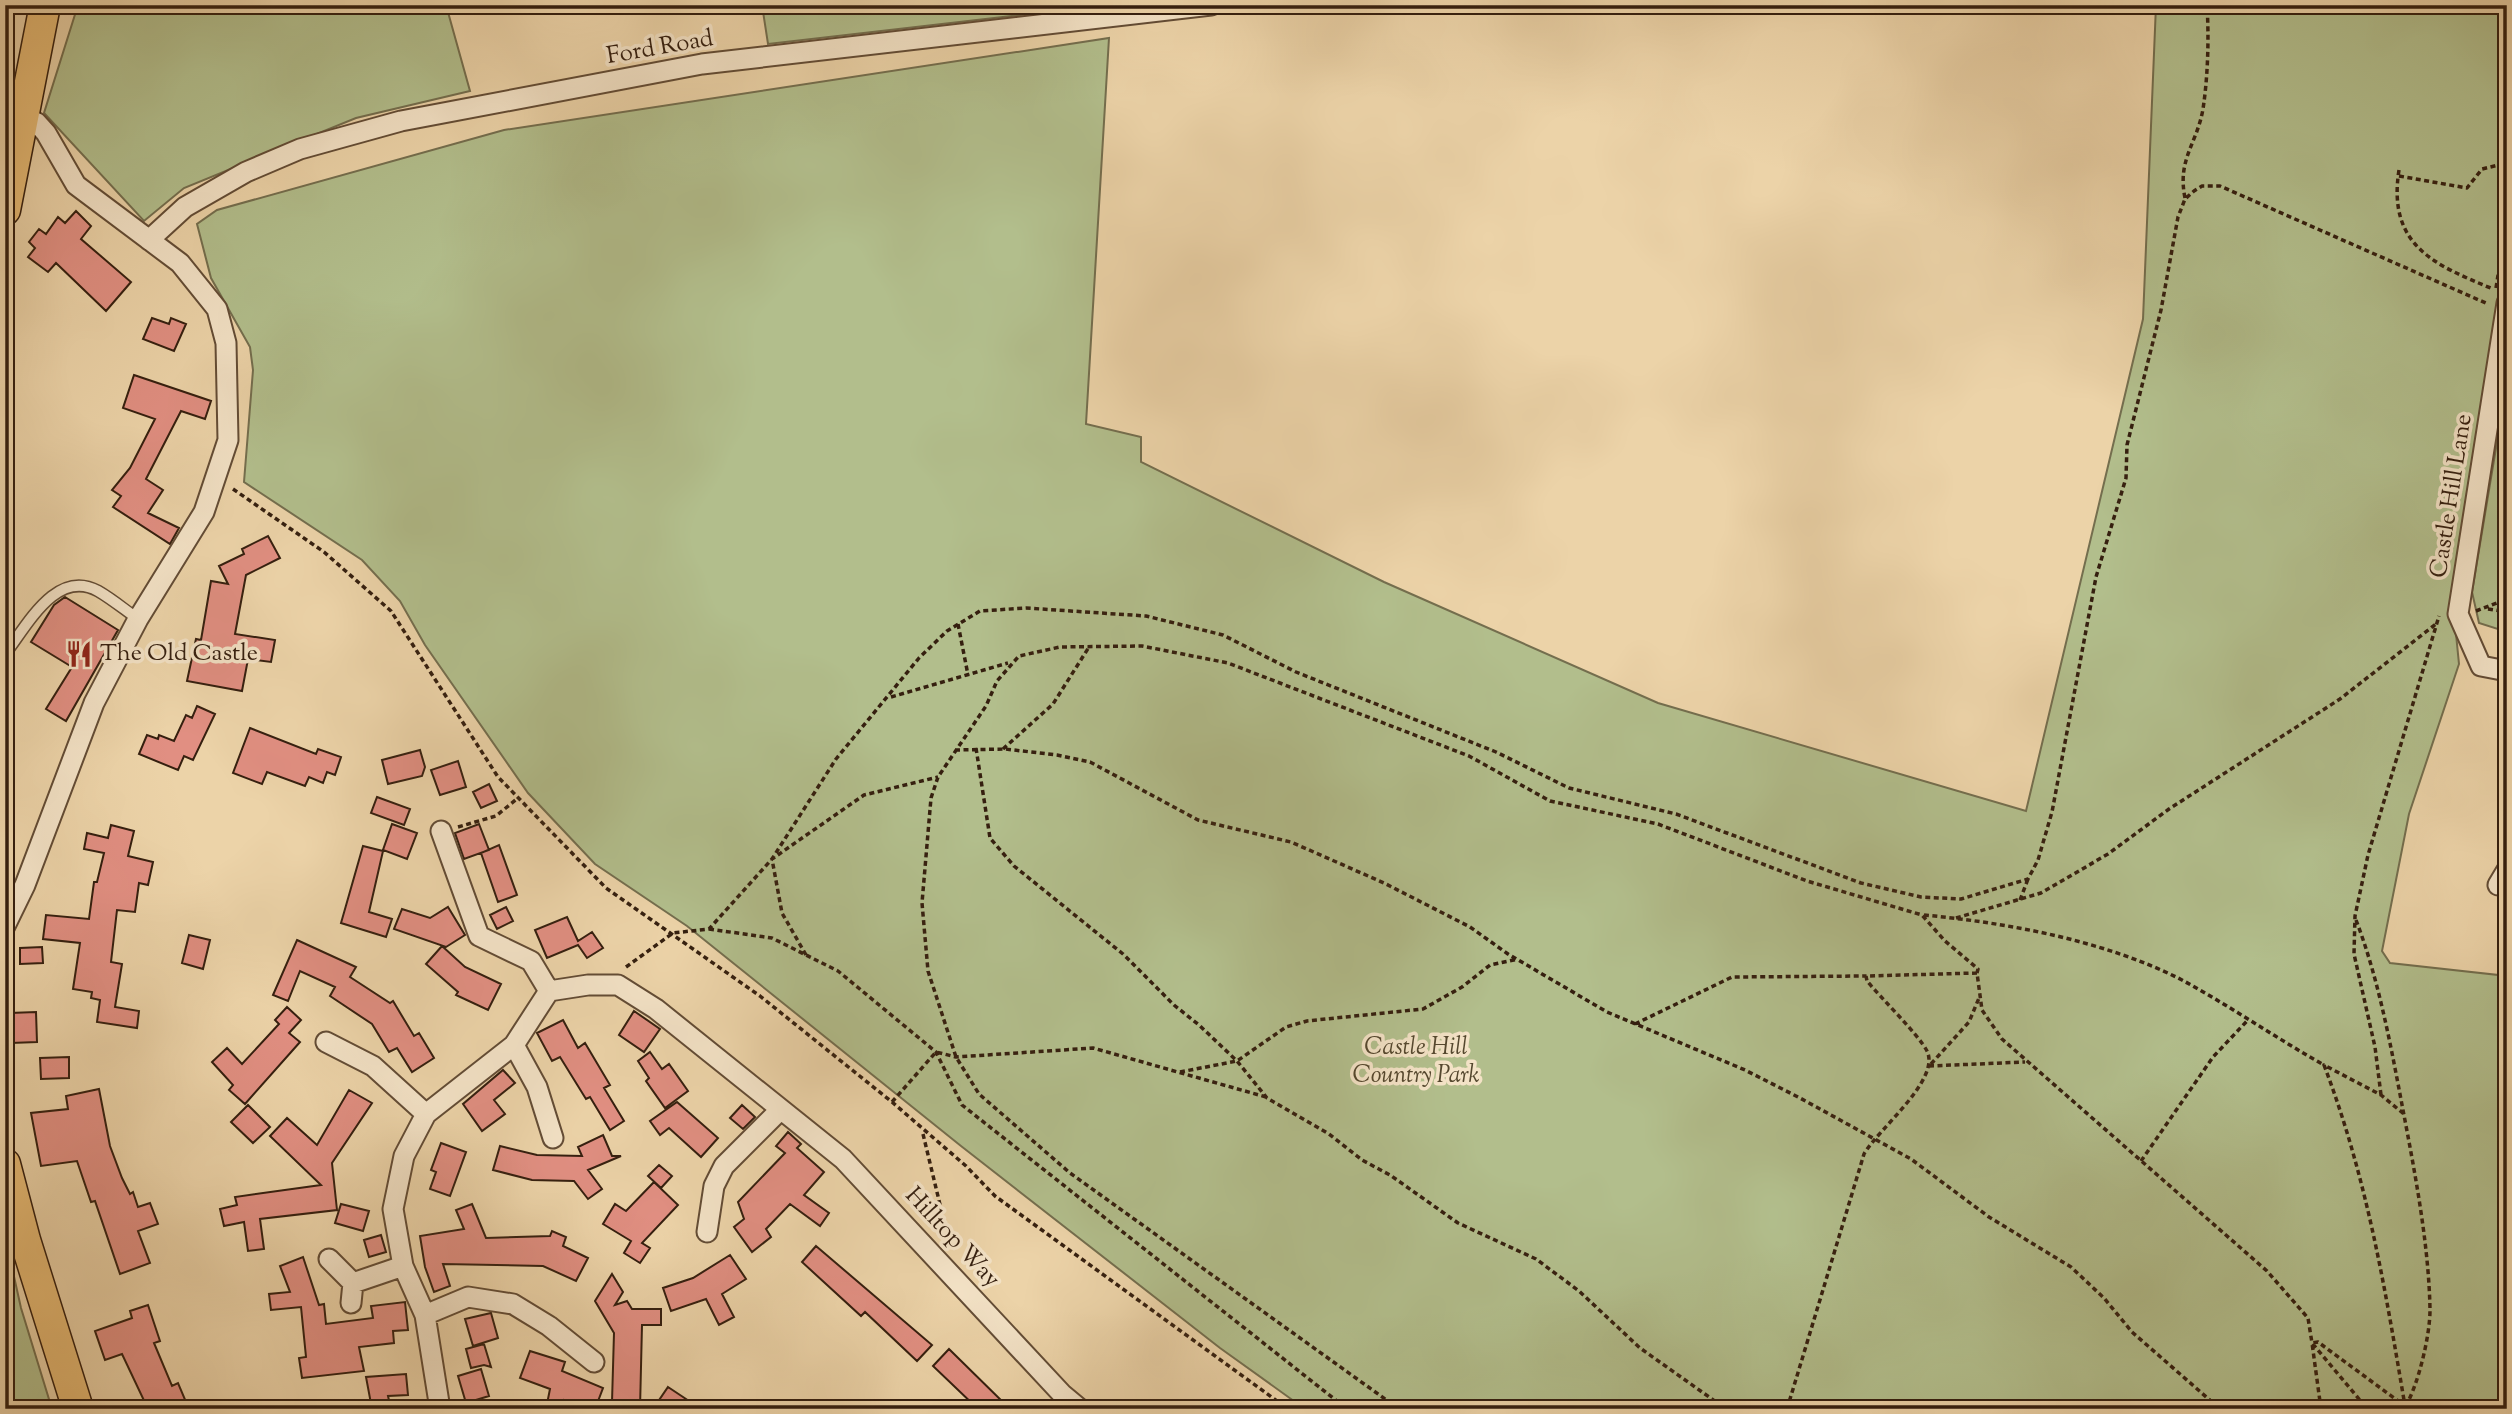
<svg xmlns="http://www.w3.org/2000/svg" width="2512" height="1414" font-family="'Sorts Mill Goudy',serif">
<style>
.green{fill:#b2be8c;stroke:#746e4e;stroke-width:2}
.building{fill:#e18f82;stroke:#351f0f;stroke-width:2}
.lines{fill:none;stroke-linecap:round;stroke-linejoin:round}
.service-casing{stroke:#634c35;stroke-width:13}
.minor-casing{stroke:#634c35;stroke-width:23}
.primary-casing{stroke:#351f0f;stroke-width:33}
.path{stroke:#351f0f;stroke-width:3.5;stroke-dasharray:5 3.5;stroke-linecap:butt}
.service{stroke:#f3e2c6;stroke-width:10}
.minor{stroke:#f3e2c6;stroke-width:19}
.primary{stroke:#e6ba74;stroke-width:30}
.labels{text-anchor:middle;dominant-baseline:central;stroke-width:7;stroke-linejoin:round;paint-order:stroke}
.street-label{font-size:24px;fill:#351f0f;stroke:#f3e2c6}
.poi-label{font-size:24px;fill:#351f0f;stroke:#f3e2c6;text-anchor:start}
.park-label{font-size:24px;font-style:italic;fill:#54472e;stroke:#f3e2c6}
</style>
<rect width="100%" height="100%" fill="#ecd3a8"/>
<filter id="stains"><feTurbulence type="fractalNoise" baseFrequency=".00286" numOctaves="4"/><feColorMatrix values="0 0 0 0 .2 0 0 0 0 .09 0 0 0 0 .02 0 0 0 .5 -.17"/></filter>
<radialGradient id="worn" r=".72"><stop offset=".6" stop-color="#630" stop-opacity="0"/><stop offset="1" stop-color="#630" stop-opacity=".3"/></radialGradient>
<!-- green -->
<path class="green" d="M78 5H446L470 91 356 118 184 188 144 221 44 113Z
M762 5H1108L768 44Z
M2156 5H2507V264L2453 604 2459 664 2409 814 2382 951 2390 963 2507 976V1409H1305L1220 1348 961 1146 687 926 595 864 528 793 425 645 400 601 362 560 244 482 253 370 250 347 211 278 197 224 217 210 504 130 1109 38 1086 424 1141 437V462L1384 582 1658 703 2026 811 2143 319Z
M2507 382V632L2479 623 2472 592Z
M5 1236 21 1308 52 1409H5Z"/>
<!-- building -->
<path class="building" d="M76 211 91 226 81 239 131 282 106 311 56 263 48 272 28 257 35 248 29 242 39 229 46 234 58 217 65 223Z
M152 318 169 324 171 318 186 324 174 351 143 339Z
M134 375 211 401 205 419 181 411 146 479 163 490 148 513 179 528 170 544 113 507 121 496 112 490 130 468 155 419 123 408Z
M268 536 280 558 246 575 235 634 275 640 271 662 248 659 242 691 187 681 196 639 201 640 211 581 228 584 219 566 244 554 242 549Z
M65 597 118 630 66 721 46 709 72 667 31 642 54 605Z
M197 706 215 714 193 760 184 756 178 770 139 754 147 735 158 739 159 735 174 741 186 715 192 718Z
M250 728 316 754 318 749 341 757 335 775 327 772 323 783 309 777 305 786 267 772 262 784 233 773Z
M420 750 425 767 422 776 388 784 382 760Z
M458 761 466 787 440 795 431 770Z
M489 784 497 801 481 808 473 792Z
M377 797 410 809 404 825 371 813Z
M392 824 417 833 407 859 383 850Z
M479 824 489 850 464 859 455 833Z
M111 825 134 831 128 856 153 862 148 885 139 883 135 912 117 910 111 962 122 964 115 1007 139 1011 137 1028 97 1022 100 1000 91 998 92 992 73 989 80 943 43 939 46 915 89 919 94 882H97L104 853 84 849 87 833 108 838Z
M499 845 517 895 498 902 481 853Z
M363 846 383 851 369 912 392 919 386 937 341 923Z
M448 907 465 935 446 947 394 929 402 909 430 918Z
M506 907 513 921 497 929 490 915Z
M567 917 578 941 592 932 603 948 587 958 578 945 547 958 535 930Z
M189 935 210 940 203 969 182 963Z
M297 940 356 967 350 977 390 1003 393 1001 414 1036 419 1033 434 1058 412 1072 397 1048 389 1052 372 1024 330 996 335 987 300 971 288 1001 273 995Z
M442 946 465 967 501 984 488 1010 456 995 458 992 426 964Z
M42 947 43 963 20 964V948Z
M287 1007 301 1020 289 1033 300 1042 245 1104 229 1090 233 1085 212 1062 227 1048 242 1064 279 1024 275 1020Z
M634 1011 660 1029 644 1052 619 1035Z
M36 1012 37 1042 11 1043 10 1013Z
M563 1020 578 1048 585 1043 610 1085 604 1088 624 1121 610 1130 590 1097 586 1099 560 1057 552 1061 537 1033Z
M650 1052 662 1069 669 1064 688 1091 665 1108 646 1081 649 1078 638 1061Z
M69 1057V1078L41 1079 40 1058Z
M503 1070 515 1083 494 1100 505 1114 482 1131 463 1104Z
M99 1089 110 1146 122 1178 130 1194 133 1192 138 1207 150 1203 158 1224 138 1231 150 1263 120 1274 95 1201 91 1202 77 1161 41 1166 31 1113 68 1109 66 1096Z
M349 1090 372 1103 332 1163 337 1210 260 1219 264 1249 248 1251 244 1222 224 1226 220 1209 237 1205 235 1197 321 1185 270 1136 287 1118 317 1145Z
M677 1102 718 1138 701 1157 669 1128 660 1135 650 1121Z
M248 1105 270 1127 253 1143 231 1122Z
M742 1105 755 1117 743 1129 730 1118Z
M788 1132 801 1144 797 1148 824 1172 804 1195 829 1213 820 1226 790 1204 766 1229 771 1237 752 1252 734 1227 744 1219 738 1202 785 1153 776 1146Z
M603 1135 612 1156H621L588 1170 602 1189 588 1199 574 1181 532 1180 493 1170 500 1146 537 1155 582 1156 578 1147Z
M441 1143 466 1152 450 1196 430 1189 436 1172 431 1170Z
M659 1165 672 1176 661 1188 648 1176Z
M654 1182 678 1205 642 1243 650 1248 640 1263 624 1253 631 1241 603 1224 615 1204 626 1211Z
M341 1204 369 1211 363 1231 335 1223Z
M472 1204 486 1238 550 1236 552 1231 566 1237 563 1246 588 1258 576 1281 543 1266 443 1264 450 1286 434 1292 425 1267 420 1236 464 1229 456 1210Z
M381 1235 386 1252 369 1257 364 1240Z
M816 1246 932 1345 917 1361 865 1312 861 1316 802 1262Z
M730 1255 746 1279 722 1294 734 1317 719 1325 706 1299 671 1311 663 1288 693 1278Z
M303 1257 319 1305 324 1304 326 1324 373 1318 371 1306 405 1302 408 1330 393 1331 394 1343 359 1347 364 1371 302 1378 299 1358 306 1357 301 1307 271 1310 269 1294 290 1292 280 1266Z
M612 1274 623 1292 615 1305 627 1301 632 1309H661V1325H642L640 1409H619L612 1402 614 1333 595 1301Z
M148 1305 160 1341 154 1343 172 1386 178 1383 189 1409H148L122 1354 105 1360 95 1331 132 1318 130 1311Z
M491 1313 498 1338 473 1346 465 1319Z
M484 1344 491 1367 484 1365 471 1368 466 1349Z
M949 1349 1010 1409H978L933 1366Z
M530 1351 565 1362 562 1371 603 1388 595 1409 564 1400 562 1409H546L550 1389 520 1378Z
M481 1369 489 1396 466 1403 458 1376Z
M406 1374 408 1395 388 1396 391 1409H372L366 1377Z
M668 1387 701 1409H653Z"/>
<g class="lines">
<defs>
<path id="service" d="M5 654C27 626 56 568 98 591 112 599 125 610 138 619"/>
<path id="minor" d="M149 240 185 207 246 172 300 149 401 121 702 64 1211 5
M2507 303 2458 614 2481 666 2507 671
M441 831 479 936 531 961 549 991
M2498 885 2507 870
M5 926 25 885 94 703 138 619 204 512 228 440 226 343 217 309 180 263 76 185 46 133 37 123 24 117
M326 1042 373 1066 426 1114
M514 1045 537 1087 553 1138
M707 1232 714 1186 724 1166 779 1111
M329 1259 353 1283 403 1266
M351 1303 353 1283
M425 1315 468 1297 513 1304 549 1326 594 1362
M440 1409 425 1315 403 1266 393 1209 404 1156 426 1114 514 1045 549 991 588 985H618L656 1009 843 1159 1062 1394 1080 1409"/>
<path id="primary" d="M5 210 45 5
M5 1164 25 1240 78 1409"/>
</defs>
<!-- service casing -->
<use href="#service" class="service-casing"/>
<!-- minor casing -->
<use href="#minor" class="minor-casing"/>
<!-- primary casing -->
<use href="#primary" class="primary-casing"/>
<!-- path -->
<path class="path" d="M2399 170C2387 246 2435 265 2493 289
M2399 176 2467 188 2482 169 2507 163
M2185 198C2177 159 2197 144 2203 109 2208 76 2209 38 2207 5
M2496 288 2507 218
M233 489 324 552 391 611 498 777 606 888 760 996 892 1102 966 1166 995 1196 1288 1409
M2488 609 2507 612
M2476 611 2507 599
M958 624 968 675
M891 697 1008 663
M976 748 990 838 1014 866 1123 954 1174 1005 1199 1025 1237 1061 1267 1098 1329 1134 1362 1160 1390 1175 1458 1223 1536 1259 1579 1291 1640 1348 1726 1409
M1003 749 1053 704 1089 647
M955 750 1005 749 1057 755 1090 762 1198 820 1291 842 1384 883 1470 927 1508 954 1607 1012 1745 1070 1800 1098 1911 1159 1989 1217 2071 1267 2104 1298 2132 1332 2220 1409
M458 827 496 816 518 798
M2020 900 2028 879
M1924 915C2009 923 2106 941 2182 980 2230 1006 2276 1038 2324 1065
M1956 918 2041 893 2108 854 2169 809 2340 699 2436 624
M2356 920C2379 980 2391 1047 2403 1110 2415 1173 2429 1246 2430 1310 2430 1336 2418 1386 2405 1407
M709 929 772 938 838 971 936 1052 962 1105 1347 1409
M806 955 782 913 772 859 836 759 919 658 947 631 980 611 1026 608 1146 616 1223 635 1296 672 1496 752 1569 788 1676 814 1861 883 1921 897 1961 899 2028 879 2038 860 2052 812 2096 577 2126 478 2127 445 2161 310 2178 217 2185 199 2194 191 2202 186H2220L2488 304
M626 967 673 933 709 929 772 859 864 795 938 777
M1635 1024 1732 977 1866 976
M1931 1064 1969 1022 1979 998
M1929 1066 2025 1062
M1180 1072 1237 1061 1286 1027 1307 1021 1423 1009 1462 987 1490 965 1518 959
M2381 1095 2375 1047 2354 954 2355 916 2368 855 2439 616
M892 1102 936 1052 956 1057 1093 1048 1266 1097
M923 1134 949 1242
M2141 1161 2213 1057 2247 1021
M1399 1409 1070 1173 979 1094 956 1057 928 971 922 903 931 798 938 777 986 706 997 681 1019 656 1060 647 1142 646 1228 663 1469 756 1550 801 1658 824 1807 881 1922 915 1945 941 1978 969 1977 973
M1787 1409 1864 1154C1878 1129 1941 1080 1927 1051 1918 1034 1881 998 1867 981L1866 976 1977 973 1982 1010 2002 1039 2267 1271 2308 1318 2312 1343 2359 1399 2362 1409
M2321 1409 2312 1343 2318 1342 2405 1406C2385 1288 2367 1178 2324 1065L2381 1095 2404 1114"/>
<!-- service -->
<use href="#service" class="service"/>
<!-- minor -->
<use href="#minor" class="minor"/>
<!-- primary -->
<use href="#primary" class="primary"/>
</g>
<!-- icons -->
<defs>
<symbol id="restaurant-bare" viewBox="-9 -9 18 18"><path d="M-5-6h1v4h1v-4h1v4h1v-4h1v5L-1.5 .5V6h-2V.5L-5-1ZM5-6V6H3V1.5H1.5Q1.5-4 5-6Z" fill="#8f2418" stroke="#f3e2c6" stroke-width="2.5" paint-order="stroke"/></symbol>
</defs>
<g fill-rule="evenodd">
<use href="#restaurant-bare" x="60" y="635" width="38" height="38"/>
</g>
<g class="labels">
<!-- street labels -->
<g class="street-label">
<text transform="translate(660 48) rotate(-10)">Ford Road</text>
<text transform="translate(2452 496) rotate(-81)">Castle Hill Lane</text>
<text transform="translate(952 1238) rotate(47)">Hilltop Way</text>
</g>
<!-- poi labels -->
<g class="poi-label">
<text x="100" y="654">The Old Castle</text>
</g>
<!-- park labels -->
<g class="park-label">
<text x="1416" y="1048">Castle Hill<tspan x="1416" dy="28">Country Park</tspan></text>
</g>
</g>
<!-- margin -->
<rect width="2512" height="1414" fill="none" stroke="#ecd3a8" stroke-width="28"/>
<rect x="7" y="7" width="2498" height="1400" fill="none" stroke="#351f0f" stroke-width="3.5"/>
<rect x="14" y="14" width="2484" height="1386" fill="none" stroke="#351f0f" stroke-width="2"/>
<rect width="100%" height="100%" filter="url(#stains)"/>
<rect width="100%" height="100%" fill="url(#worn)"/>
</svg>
